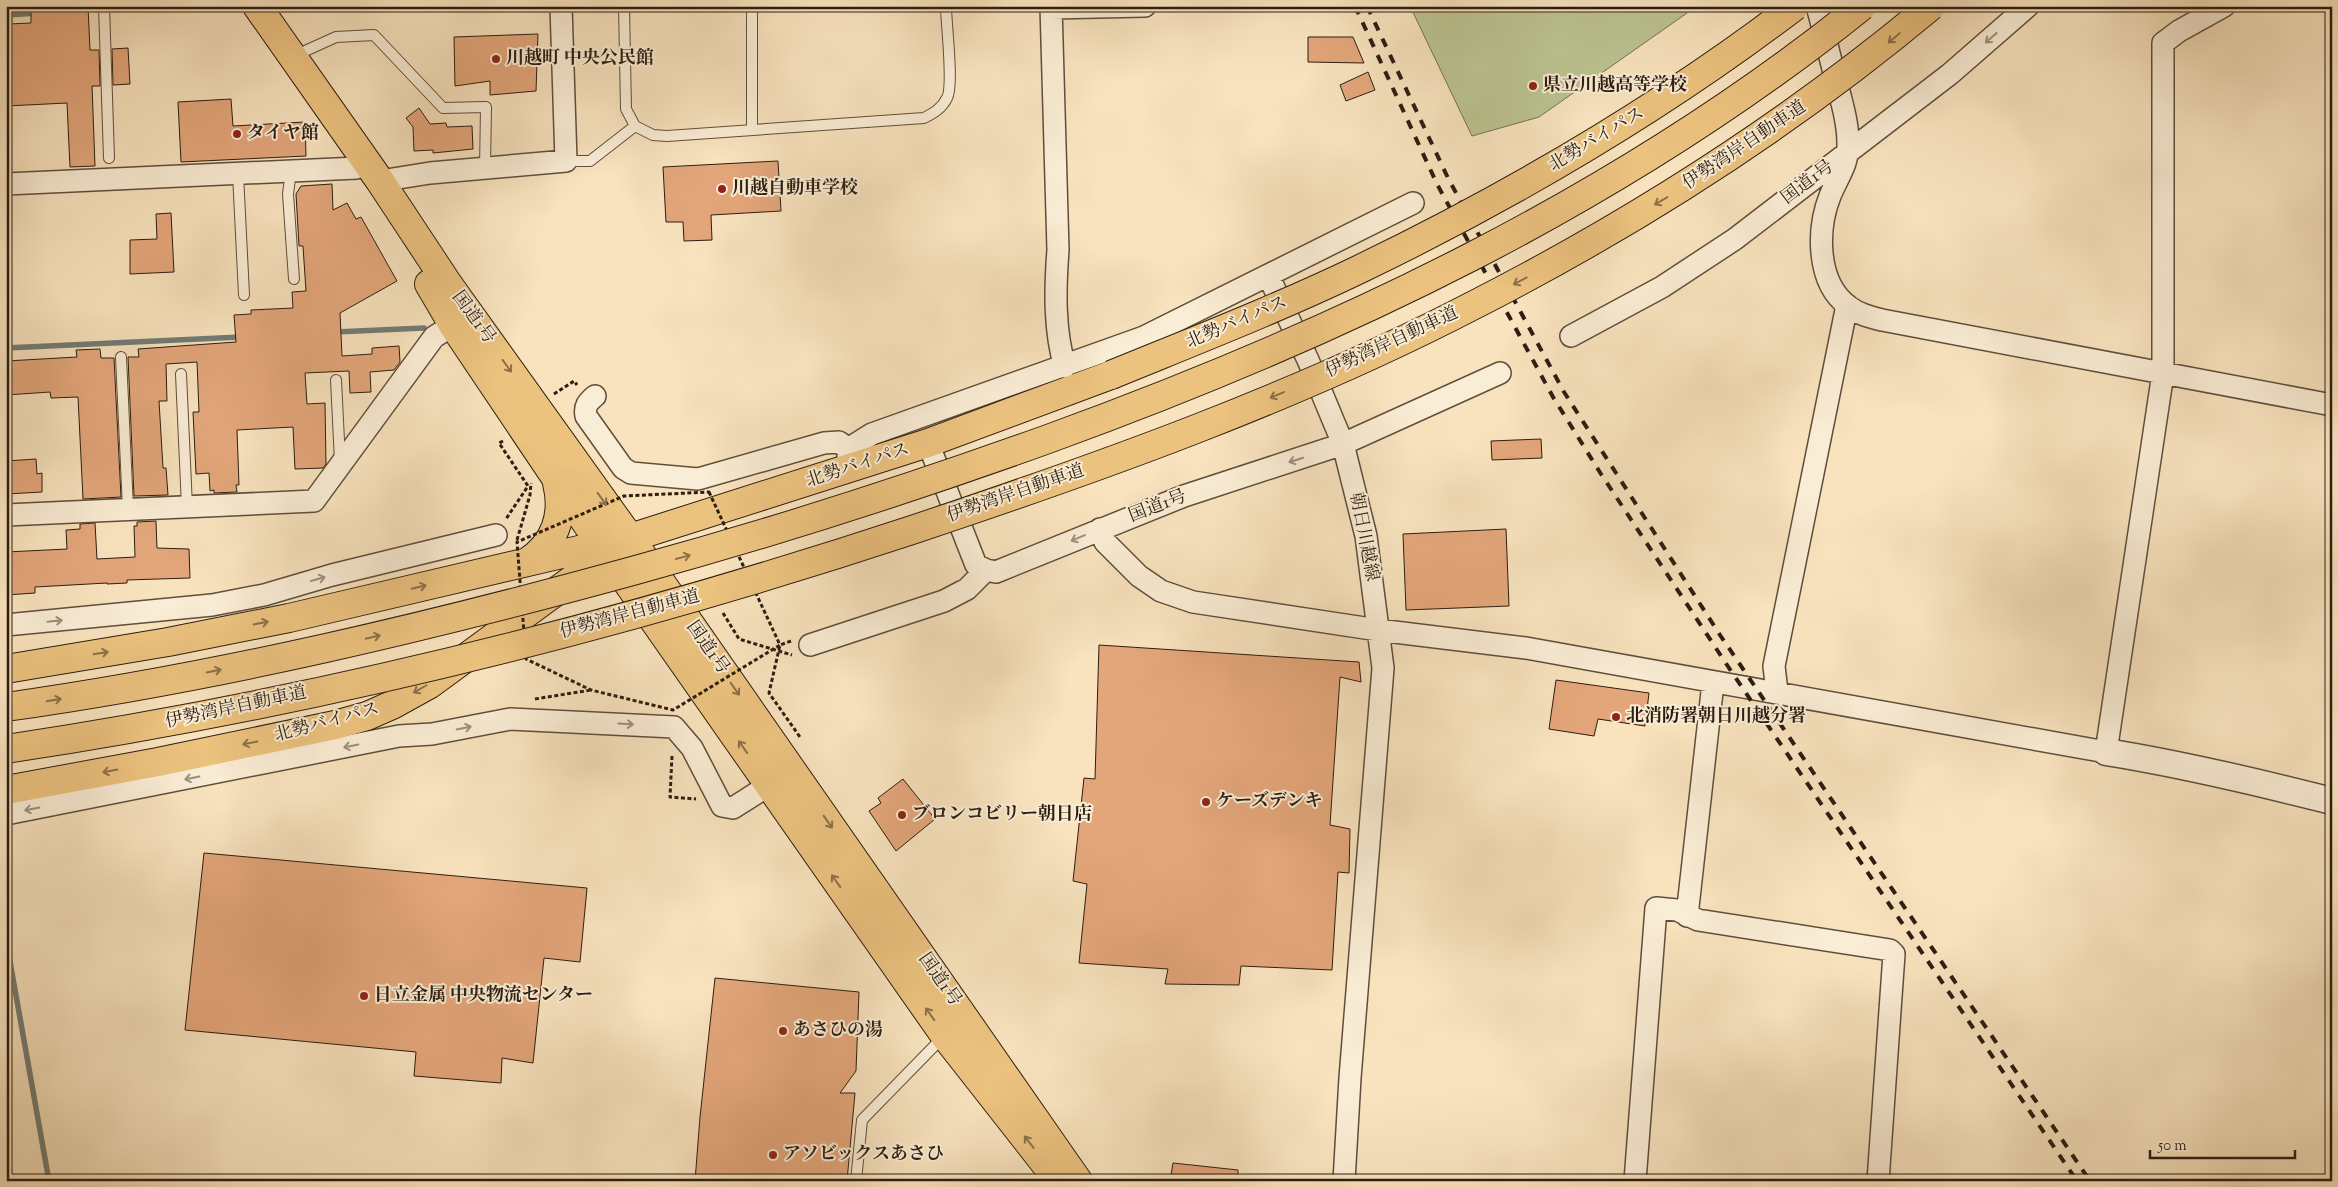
<svg xmlns="http://www.w3.org/2000/svg" width="2338" height="1187" font-family="'Sorts Mill Goudy','Noto Serif JP',serif">
<style>
.green{fill:#bcc492;stroke:#747052}
.lines{fill:none;stroke-linecap:round;stroke-linejoin:round}
.stream{stroke:#727c76;stroke-width:5.5}
.building{fill:#e3a67a;stroke:#2c1d11}
.service-casing{stroke:#5f4e3c;stroke-width:12}
.minor-casing{stroke:#5f4e3c;stroke-width:24}
.tertiary-casing{stroke:#5f4e3c;stroke-width:29}
.trunk-casing{stroke:#2c1d11;stroke-width:30}
.path{stroke:#2c1d11;stroke-width:3;stroke-dasharray:4 2.5;stroke-linecap:butt}
.service{stroke:#faedd5;stroke-width:10}
.minor{stroke:#faedd5;stroke-width:21}
.tertiary{stroke:#faedd5;stroke-width:26}
.trunk{stroke:#ecc27f;stroke-width:28}
.rail{stroke:#2c1d11;stroke-width:4;stroke-dasharray:9 9;stroke-linecap:butt}
.trunk-bridge-casing{stroke:#2c1d11;stroke-width:30;stroke-linecap:butt}
.motorway-bridge-casing{stroke:#2c1d11;stroke-width:30;stroke-linecap:butt}
.path-bridge{stroke:#2c1d11;stroke-width:3;stroke-dasharray:4 2.5;stroke-linecap:butt}
.trunk-bridge{stroke:#ecc27f;stroke-width:28}
.motorway-bridge{stroke:#ecc27f;stroke-width:28}
.oneway{stroke:#8c7048}
.oneway2{stroke:#9d8f7d}
.poi-dot{fill:#8f2418;stroke:#faedd5;stroke-width:2}
.labels{text-anchor:middle;dominant-baseline:central;stroke-width:4;stroke-linejoin:round;paint-order:stroke}
.poi-label{font-size:18px;font-weight:bold;fill:#2c1d11;stroke:#faedd5;text-anchor:start}
.street-label{font-size:18px;fill:#2c1d11;stroke:#faedd5}
</style>
<rect width="100%" height="100%" fill="#f8e3be"/>
<filter id="stains"><feTurbulence type="fractalNoise" baseFrequency=".004" numOctaves="4"/><feColorMatrix values="0 0 0 0 .2 0 0 0 0 .09 0 0 0 0 .02 0 0 0 .5 -.17"/></filter>
<radialGradient id="worn" r=".72"><stop offset=".6" stop-color="#630" stop-opacity="0"/><stop offset="1" stop-color="#630" stop-opacity=".3"/></radialGradient>
<!-- green -->
<path class="green" d="M1410 6H1697L1539 117 1472 136Z"/>
<g class="lines">
<!-- stream -->
<path class="stream" d="M6 15 39 13
M335 332 424 328
M6 348 241 337
M6 939 49 1181"/>
</g>
<!-- building -->
<path class="building" d="M31 6H88L90 50H99L100 86H92L95 166 70 167 67 103 6 106V77H11L9 24 31 23Z
M538 34 536 91 490 95V81L455 86 454 37Z
M1308 37H1353L1364 63 1308 62Z
M128 48 130 84 113 85 112 49Z
M1368 72 1375 90 1346 101 1340 85Z
M231 99 233 126 305 122 306 156 181 162 178 102Z
M419 108 430 124 446 123 447 127 472 126 473 149 433 153V150L414 151 413 127 406 118Z
M778 161 781 211 711 215 712 240 684 241 683 222H666L663 167Z
M332 184 333 210 347 203 356 219 361 217 397 281 340 313 342 356 372 354V348L399 346 400 362 394 370 370 372 371 392 350 393 349 371 305 373 307 404 325 403 326 464 323 468 295 469 293 427 237 430 239 485H236L237 492 214 493V490L210 491 209 473 196 474 193 412H199L197 362 166 364 167 401H159L163 468H166L168 495 134 496 128 357H139L138 349 236 342 234 315 251 314V310L293 308 292 292 306 291 303 246H299L296 194 301 186Z
M171 213 174 272 130 274V240L157 239 156 214Z
M100 349 101 358H114L121 497 83 499 78 397 51 398 50 392 6 395V361L77 357 76 350Z
M1541 439 1542 458 1492 460 1491 441Z
M36 459 37 474 42 473V492L6 494V461Z
M156 521 157 548 189 549 190 578 127 580V583L107 584V583L35 587V593L6 595V552L67 549 66 530 80 529V524L95 523 97 559 135 557 134 526H137V522Z
M1506 529 1509 606 1406 610 1403 534Z
M1099 645 1359 662 1361 682 1340 677 1330 825 1350 829 1349 873 1338 872 1332 970 1241 966 1239 985 1165 984 1168 969 1079 963 1087 884 1073 881 1084 778 1095 779Z
M1556 680 1649 693 1645 726 1598 719 1594 736 1549 729Z
M903 779 935 819 896 851 869 811 881 803 878 798Z
M204 853 587 888 580 962 544 958 533 1063 502 1058 501 1083 414 1076 416 1052 185 1030Z
M715 978 859 992 856 1071 840 1093H855L847 1181H695L700 1117Z
M1173 1163 1238 1170V1181H1170Z"/>
<g class="lines">
<defs>
<path id="service" d="M104 6 109 158
M624 6 626 109 635 126 653 135 667 136 924 118C934 113 942 108 947 98 954 85 946 24 946 6
M752 6V130
M294 56 336 37 374 35 443 108 486 107 485 168
M566 161H590L635 126
M291 171 288 194 294 279
M238 174 244 295
M121 357 128 509
M181 374 187 507
M336 380 340 461
M856 1181 862 1120 944 1036"/>
<path id="minor" d="M1051 6 1058 250C1055 289 1054 330 1065 367
M1817 6C1824 32 1830 58 1837 84 1842 103 1848 123 1848 143 1849 164 1837 178 1830 196 1817 229 1816 282 1848 306 1858 314 1870 317 1882 320L2332 405
M1051 8 1145 6
M380 181 430 173 566 161 561 6
M6 184 357 168
M1269 277 1308 360 1343 444 1366 536 1383 668 1350 1078 1344 1181
M1571 336 1662 287 1735 239 1950 74 2028 6
M595 396C588 402 584 406 586 416L623 468 631 473 698 479 824 443 839 442 848 449
M928 443 976 565 986 570 996 572 1184 496 1343 444 1500 373
M848 470V449L872 434 1144 337 1413 203
M6 515 314 501 434 337 453 325
M1100 529 1105 542 1139 576 1161 591 1193 602 1378 630 1526 648 2106 752 2163 373V43L2179 31 2224 6
M6 625 212 605 264 595 332 575 496 535
M810 645 944 601 967 589 986 570
M1777 692 1774 666 1847 305
M6 814 399 736 432 734 510 719 674 727 692 748 722 806 733 808 769 785
M1687 916 1713 683
M1635 1181 1656 908 1677 910 1698 920 1890 950 1894 954 1878 1181"/>
<path id="tertiary" d="M2106 752C2182 764 2257 782 2332 801"/>
<path id="trunk" d="M257 6 380 181 448 284 630 538 1078 1181
M429 284 453 325 601 545 945 1036 1047 1166
M527 562C555 544 565 515 557 483
M6 669 168 642 289 618 630 538 928 443 1111 375
M6 790 158 762 335 725 367 716 392 705 430 684 618 546"/>
</defs>
<!-- service casing -->
<use href="#service" class="service-casing"/>
<!-- minor casing -->
<use href="#minor" class="minor-casing"/>
<!-- tertiary casing -->
<use href="#tertiary" class="tertiary-casing"/>
<!-- trunk casing -->
<use href="#trunk" class="trunk-casing"/>
<!-- path -->
<path class="path" d="M554 394 574 381 577 385
M503 441 499 443 528 486 506 519
M517 540 530 495 531 483
M723 613 739 639 792 655
M791 641 780 645 769 693 800 737
M535 699 591 690
M672 756 670 797 696 799"/>
<!-- service -->
<use href="#service" class="service"/>
<!-- minor -->
<use href="#minor" class="minor"/>
<!-- tertiary -->
<use href="#tertiary" class="tertiary"/>
<!-- trunk -->
<use href="#trunk" class="trunk"/>
<!-- rail -->
<path class="rail" d="M1355 6 1437 184 1553 397 1601 474 1731 671 2077 1181
M1367 6 1448 178 1564 392 1720 635 2090 1181"/>
<defs>
<path id="trunk-bridge" d="M1111 375C1194 341 1279 308 1360 269 1513 195 1660 109 1795 6"/>
<path id="motorway-bridge" d="M6 707C219 677 429 627 636 570 775 532 912 488 1048 439 1337 334 1621 200 1862 6
M6 749C312 703 618 627 912 530 1104 466 1297 397 1476 304 1638 221 1791 123 1931 6"/>
</defs>
<!-- trunk-bridge casing -->
<use href="#trunk-bridge" class="trunk-bridge-casing"/>
<!-- motorway-bridge casing -->
<use href="#motorway-bridge" class="motorway-bridge-casing"/>
<!-- path-bridge -->
<path class="path-bridge" d="M709 492 780 645 673 710 591 690 526 659 517 542 624 496Z"/>
<!-- trunk-bridge -->
<use href="#trunk-bridge" class="trunk-bridge"/>
<!-- motorway-bridge -->
<use href="#motorway-bridge" class="motorway-bridge"/>
</g>
<!-- one-way arrows -->
<defs><path id="oneway-shaft" d="M-6 0H5M1.5-3L5.5 0L1.5 3" fill="none" stroke-width="1.6" stroke-linecap="round" stroke-linejoin="round" transform="scale(1.25)"/></defs>
<g class="oneway">
<use href="#oneway-shaft" transform="translate(1894 38) rotate(140)"/>
<use href="#oneway-shaft" transform="translate(1661 201) rotate(149)"/>
<use href="#oneway-shaft" transform="translate(1520 281) rotate(152)"/>
<use href="#oneway-shaft" transform="translate(507 366) rotate(54)"/>
<use href="#oneway-shaft" transform="translate(1277 395) rotate(157)"/>
<use href="#oneway-shaft" transform="translate(602 499) rotate(54)"/>
<use href="#oneway-shaft" transform="translate(683 557) rotate(-15)"/>
<use href="#oneway-shaft" transform="translate(419 587) rotate(-13)"/>
<use href="#oneway-shaft" transform="translate(261 623) rotate(-11)"/>
<use href="#oneway-shaft" transform="translate(373 637) rotate(-13)"/>
<use href="#oneway-shaft" transform="translate(101 653) rotate(-10)"/>
<use href="#oneway-shaft" transform="translate(214 671) rotate(-12)"/>
<use href="#oneway-shaft" transform="translate(420 689) rotate(150)"/>
<use href="#oneway-shaft" transform="translate(735 689) rotate(55)"/>
<use href="#oneway-shaft" transform="translate(54 700) rotate(-10)"/>
<use href="#oneway-shaft" transform="translate(250 743) rotate(168)"/>
<use href="#oneway-shaft" transform="translate(743 747) rotate(-125)"/>
<use href="#oneway-shaft" transform="translate(110 771) rotate(169)"/>
<use href="#oneway-shaft" transform="translate(828 822) rotate(55)"/>
<use href="#oneway-shaft" transform="translate(836 881) rotate(-125)"/>
<use href="#oneway-shaft" transform="translate(930 1014) rotate(-125)"/>
<use href="#oneway-shaft" transform="translate(1029 1142) rotate(-128)"/>
</g>
<g class="oneway2">
<use href="#oneway-shaft" transform="translate(1991 38) rotate(139)"/>
<use href="#oneway-shaft" transform="translate(1296 460) rotate(162)"/>
<use href="#oneway-shaft" transform="translate(1078 538) rotate(157)"/>
<use href="#oneway-shaft" transform="translate(318 579) rotate(-16)"/>
<use href="#oneway-shaft" transform="translate(55 621) rotate(-6)"/>
<use href="#oneway-shaft" transform="translate(626 724) rotate(3)"/>
<use href="#oneway-shaft" transform="translate(464 728) rotate(-11)"/>
<use href="#oneway-shaft" transform="translate(351 746) rotate(169)"/>
<use href="#oneway-shaft" transform="translate(192 778) rotate(169)"/>
<use href="#oneway-shaft" transform="translate(32 809) rotate(169)"/>
</g>
<!-- markers -->
<g class="poi-dot">
<circle cx="496" cy="59" r="5"/>
<circle cx="1533" cy="86" r="5"/>
<circle cx="237" cy="134" r="5"/>
<circle cx="722" cy="189" r="5"/>
<circle cx="1616" cy="717" r="5"/>
<circle cx="1206" cy="802" r="5"/>
<circle cx="902" cy="815" r="5"/>
<circle cx="364" cy="996" r="5"/>
<circle cx="783" cy="1031" r="5"/>
<circle cx="773" cy="1155" r="5"/>
</g>
<g class="labels">
<!-- poi labels -->
<g class="poi-label">
<text x="506" y="59">川越町 中央公民館</text>
<text x="1543" y="86">県立川越高等学校</text>
<text x="247" y="134">タイヤ館</text>
<text x="732" y="189">川越自動車学校</text>
<text x="1626" y="717">北消防署朝日川越分署</text>
<text x="1216" y="802">ケーズデンキ</text>
<text x="912" y="815">ブロンコビリー朝日店</text>
<text x="374" y="996">日立金属 中央物流センター</text>
<text x="793" y="1031">あさひの湯</text>
<text x="783" y="1155">アソビックスあさひ</text>
</g>
<!-- street labels -->
<g class="street-label">
<text transform="translate(1597 140) rotate(-31)">北勢バイパス</text>
<text transform="translate(1745 146) rotate(-34)">伊勢湾岸自動車道</text>
<text transform="translate(1808 183) rotate(-37)">国道1号</text>
<text transform="translate(473 318) rotate(54)">国道1号</text>
<text transform="translate(1237 323) rotate(-23)">北勢バイパス</text>
<text transform="translate(1392 343) rotate(-25)">伊勢湾岸自動車道</text>
<text transform="translate(858 466) rotate(-18)">北勢バイパス</text>
<text transform="translate(1016 494) rotate(-19)">伊勢湾岸自動車道</text>
<text transform="translate(1158 507) rotate(-21)">国道1号</text>
<text transform="translate(1363 537) rotate(79)">朝日川越線</text>
<text transform="translate(630 615) rotate(-15)">伊勢湾岸自動車道</text>
<text transform="translate(707 648) rotate(55)">国道1号</text>
<text transform="translate(236 708) rotate(-12)">伊勢湾岸自動車道</text>
<text transform="translate(327 723) rotate(-15)">北勢バイパス</text>
<text transform="translate(939 980) rotate(55)">国道1号</text>
</g>
</g>
<!-- margin -->
<rect width="2338" height="1187" fill="none" stroke="#f8e3be" stroke-width="25"/>
<rect x="8" y="8" width="2323" height="1172" fill="none" stroke="#2c1d11" stroke-width="2.5"/>
<rect x="12" y="12" width="2313" height="1162" fill="none" stroke="#2c1d11"/>
<!-- scale -->
<path d="M2150 1150v8h145v-8" fill="none" stroke="#2c1d11" stroke-width="2.5"/>
<text x="2158" y="1150" font-size="15" fill="#2c1d11" stroke="#faedd5" stroke-width="4" paint-order="stroke">50 m</text>
<rect width="100%" height="100%" filter="url(#stains)"/>
<rect width="100%" height="100%" fill="url(#worn)"/>
</svg>
